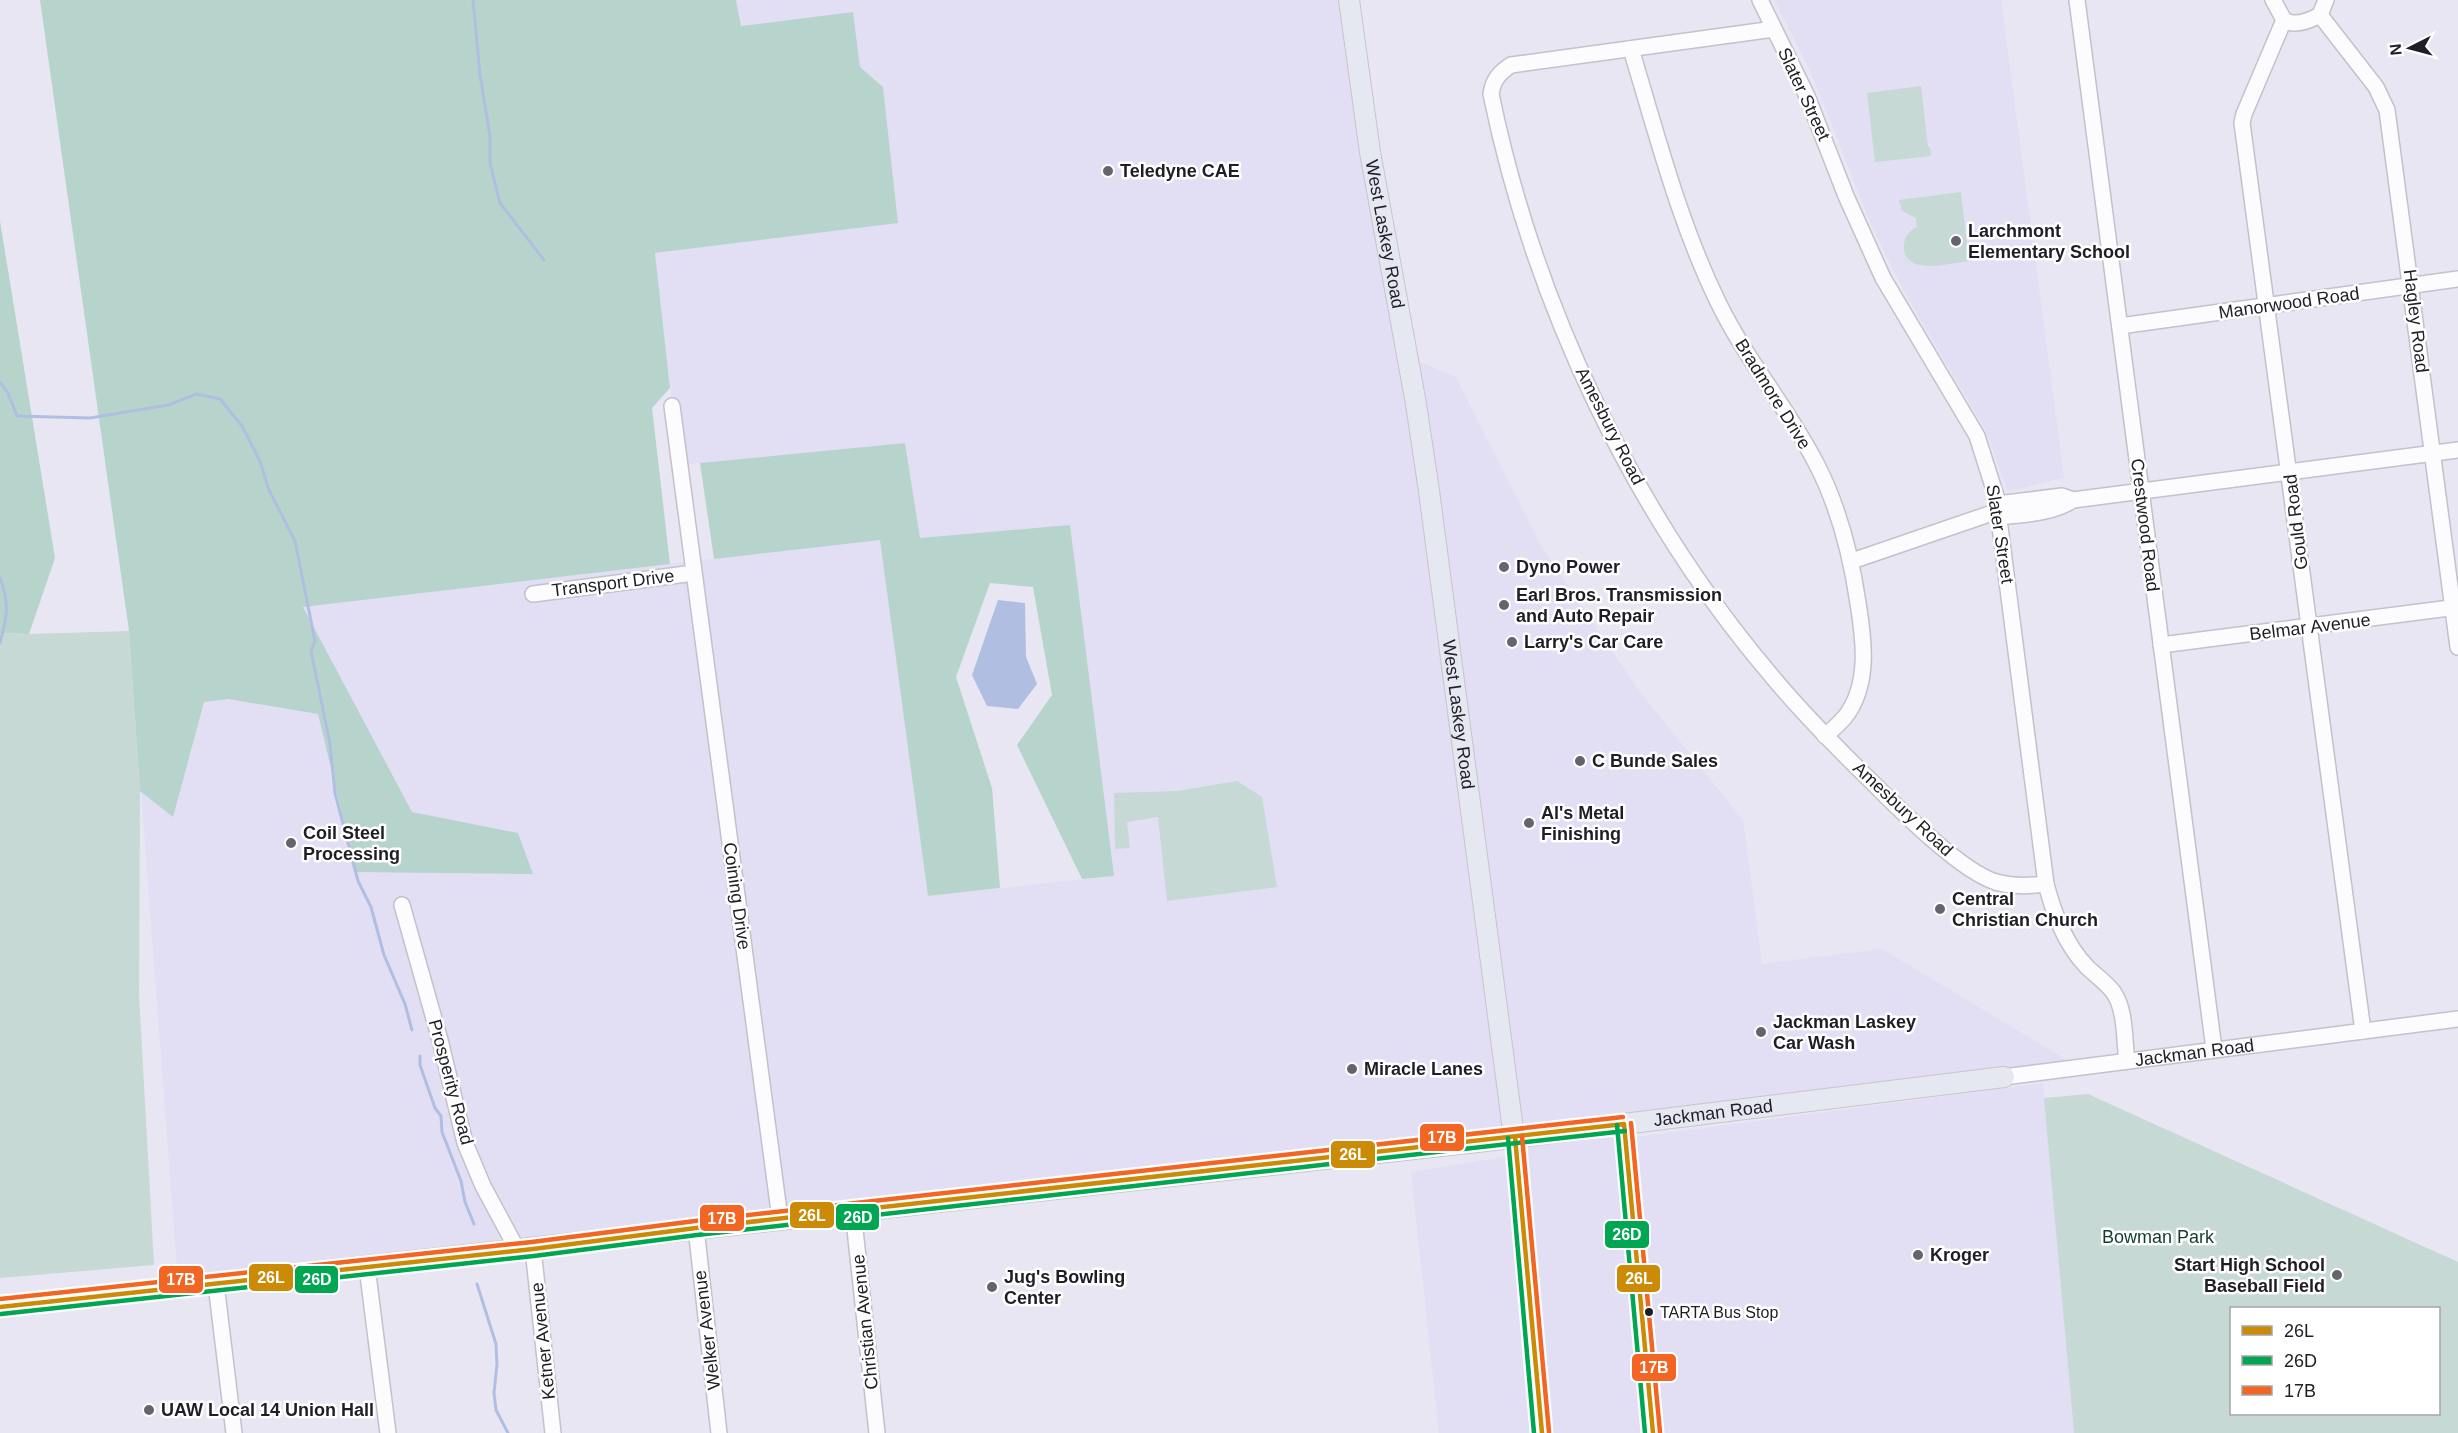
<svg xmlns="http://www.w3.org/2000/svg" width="2458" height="1433" font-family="Arial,sans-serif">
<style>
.built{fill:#e2def4}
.green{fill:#c6d9d5;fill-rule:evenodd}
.forest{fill:#b6d4cb}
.water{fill:#b0bfe1}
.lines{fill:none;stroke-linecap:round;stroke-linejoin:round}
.stream{stroke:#b0bfe1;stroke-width:3}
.minor-casing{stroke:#c3c1cb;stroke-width:18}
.major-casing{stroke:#c6c5ca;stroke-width:22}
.minor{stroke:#fcfbfd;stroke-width:15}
.major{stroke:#e5e7f1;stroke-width:20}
.bus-1-casing{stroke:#fff;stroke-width:9}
.bus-2-casing{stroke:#fff;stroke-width:9}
.bus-3-casing{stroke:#fff;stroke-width:9}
.bus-1{stroke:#cc8b07;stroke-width:4.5}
.bus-2{stroke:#00a651;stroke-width:4.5}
.bus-3{stroke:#f26522;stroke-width:4.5}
.poi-dot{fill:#65636d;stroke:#fff;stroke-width:2}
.bus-dot{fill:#1f1d25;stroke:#fff;stroke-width:2}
.labels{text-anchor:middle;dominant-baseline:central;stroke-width:5;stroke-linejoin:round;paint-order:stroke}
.bus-label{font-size:16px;fill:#1f1d25;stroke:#fff;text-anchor:start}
.street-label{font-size:18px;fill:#1f1d25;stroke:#fff}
.poi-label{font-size:18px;font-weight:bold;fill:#1f1d25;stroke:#fff;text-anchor:start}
.park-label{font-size:18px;fill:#103d2c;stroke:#fff}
.line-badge{stroke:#fff;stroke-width:2}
.badge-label{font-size:16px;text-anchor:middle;font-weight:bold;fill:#fff}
</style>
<rect width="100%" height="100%" fill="#e8e6f2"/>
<!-- built -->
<path class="built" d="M736 0H1349L1407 356 1456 377 1541 546 1640 692 1743 820 1762 964 1882 949 2078 1067 1628 1125 1630 1138 2043 1083 2074 1433H1439L1411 1172 1529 1153 1527 1136 175 1289 177 1268 129 631 303 607 880 539 928 896 1113 876 1070 526 920 538 905 443 679 465 655 253 898 223 883 87 860 67 853 12 740 26Z
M1774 0H2001L2064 478 2009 491 2006 487 1987 433 1910 302 1890 264 1868 217 1811 72Z"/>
<!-- green -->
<path class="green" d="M1921 86 1928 147H1930L1931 156 1875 162 1867 93Z
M1961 192 1969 261C1951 263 1903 277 1904 246 1904 237 1909 231 1917 227L1916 218 1902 211 1899 200Z
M129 631 140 791 139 995 154 1265 0 1278V633L29 634Z
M1237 781 1262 797 1277 887 1167 901 1158 817 1127 822 1130 848 1115 849 1114 793 1177 791Z
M2088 1094 2458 1262V1433H2074L2044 1098ZM2232 1308H2438V1414H2232Z"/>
<!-- forest -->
<path class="forest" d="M40 0H736L741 26 853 12 860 67 883 87 898 223 655 253 670 388 652 408 670 564 303 607 412 812 518 833 533 874 356 872 318 714 228 699 204 702 173 817 140 791 129 631Z
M0 221 55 558 29 634 0 633Z
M905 443 920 538 1070 525 1114 876 1082 879 1017 745 1052 695 1033 587 990 583 956 677 992 788 1000 888 928 896 880 540 714 559 700 463Z"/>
<!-- water -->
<path class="water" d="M998 600 1025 603 1026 657 1037 684 1018 709 987 706 972 675Z"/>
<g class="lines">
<!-- stream -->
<path class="stream" d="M473 0 480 75 490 136V163L500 203 544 260
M0 382 8 393 17 416 90 418 168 405 197 394 220 399 242 426 260 461 269 490 295 541 315 641 311 651 330 744 335 793 358 881 371 907 384 955 405 1004 412 1030
M0 578C10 604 7 616 0 643
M420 1056V1065L435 1108 441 1116 442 1132 461 1181 465 1202 474 1224
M477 1284 496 1344 497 1364 494 1393 496 1410 508 1433"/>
<defs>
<g id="minor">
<path d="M1760 0 1807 96 1846 196 1883 278 1977 436 1996 496 2046 884C2054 914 2065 944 2087 967 2095 975 2107 983 2114 993 2126 1011 2124 1040 2127 1061"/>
<path d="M2077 0 2214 1049"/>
<path d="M2273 0 2284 20C2295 27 2309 21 2320 15L2326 0"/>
<path d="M2320 15 2376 87 2387 110 2458 647"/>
<path d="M2284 20 2244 114 2242 123 2363 1031"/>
<path d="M1774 29 1511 65C1499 73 1493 80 1491 94 1534 303 1632 511 1770 674 1802 713 1838 749 1874 784 1901 811 1962 872 1996 882 2013 887 2029 886 2046 884"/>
<path d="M1631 49C1657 135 1679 222 1718 302 1746 360 1788 408 1817 465 1839 508 1851 555 1858 603 1864 640 1870 685 1845 717 1839 724 1832 730 1825 736"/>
<path d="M2120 326 2458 279"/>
<path d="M672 406 780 1219"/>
<path d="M1997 504 2062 496 2073 500"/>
<path d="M1999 517C2023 514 2052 514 2073 500L2458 450"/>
<path d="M1852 561 1998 511"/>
<path d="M533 594 694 573"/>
<path d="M2161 645 2458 607"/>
<path d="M402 905 440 1040 465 1143 483 1186 518 1251"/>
<path id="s1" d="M2004 1077 2458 1019"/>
<path d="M853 1211 877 1433"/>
<path d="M696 1228 719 1433"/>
<path d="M533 1249 553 1433"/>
<path d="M367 1267 388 1433"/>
<path d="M216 1284 234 1433"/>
</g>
<g id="major">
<path id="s2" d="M1349 0 1370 152 1416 404 1429 491 1517 1160 1542 1433"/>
<path id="s3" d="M0 1307 1486 1141 2004 1077"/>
</g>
</defs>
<!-- minor casing -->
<use href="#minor" class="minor-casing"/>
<!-- major casing -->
<use href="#major" class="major-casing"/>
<!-- minor -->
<use href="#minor" class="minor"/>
<!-- major -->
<use href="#major" class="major"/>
<defs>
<path id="bus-1" d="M1624 1124 1653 1433
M1515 1137 1542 1433
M0 1307 533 1249 696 1228 1624 1124"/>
<path id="bus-2" d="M1617 1125 1645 1433
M1508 1138 1534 1433
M1 1314 534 1256 697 1235 1625 1131"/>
<path id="bus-3" d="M1631 1123 1660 1432
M1522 1136 1549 1432
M0 1299 532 1242 695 1221 1623 1117"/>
</defs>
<!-- bus-1 casing -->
<use href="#bus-1" class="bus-1-casing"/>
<!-- bus-2 casing -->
<use href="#bus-2" class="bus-2-casing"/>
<!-- bus-3 casing -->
<use href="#bus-3" class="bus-3-casing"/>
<!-- bus-1 -->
<use href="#bus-1" class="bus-1"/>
<!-- bus-2 -->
<use href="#bus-2" class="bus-2"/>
<!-- bus-3 -->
<use href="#bus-3" class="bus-3"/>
</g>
<!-- markers -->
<g class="poi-dot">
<circle cx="1108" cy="171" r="6"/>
<circle cx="1956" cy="241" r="6"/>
<circle cx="1504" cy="567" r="6"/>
<circle cx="1504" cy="605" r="6"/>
<circle cx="1512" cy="642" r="6"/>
<circle cx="1580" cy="761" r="6"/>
<circle cx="1529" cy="823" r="6"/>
<circle cx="291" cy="843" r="6"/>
<circle cx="1940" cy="909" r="6"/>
<circle cx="1761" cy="1032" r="6"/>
<circle cx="1352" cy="1069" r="6"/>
<circle cx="1918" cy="1255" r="6"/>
<circle cx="2337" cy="1275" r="6"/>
<circle cx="992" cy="1287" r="6"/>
<circle cx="149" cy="1410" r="6"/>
</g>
<circle class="bus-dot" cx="1649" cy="1312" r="5"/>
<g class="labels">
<!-- bus labels -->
<g class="bus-label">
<text x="1660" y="1312">TARTA Bus Stop</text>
</g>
<!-- street labels -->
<g class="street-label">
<text transform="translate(1804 94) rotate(65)">Slater Street</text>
<text stroke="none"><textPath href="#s2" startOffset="237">West Laskey Road</textPath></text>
<text transform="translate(2289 303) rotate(-8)">Manorwood Road</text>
<text transform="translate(2416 321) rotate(83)">Hagley Road</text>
<text transform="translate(1773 394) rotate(58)">Bradmore Drive</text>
<text transform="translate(1610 426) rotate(63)">Amesbury Road</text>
<text transform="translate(2296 522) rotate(-97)">Gould Road</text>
<text transform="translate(2145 525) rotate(83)">Crestwood Road</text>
<text transform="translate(2000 534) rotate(81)">Slater Street</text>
<text transform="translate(613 583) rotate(-7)">Transport Drive</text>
<text transform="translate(2310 627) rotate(-7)">Belmar Avenue</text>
<text stroke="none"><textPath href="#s2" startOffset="723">West Laskey Road</textPath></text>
<text transform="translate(1903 809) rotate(43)">Amesbury Road</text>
<text transform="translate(737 896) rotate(82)">Coining Drive</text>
<text stroke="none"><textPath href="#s1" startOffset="192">Jackman Road</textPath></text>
<text transform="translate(451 1082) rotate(75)">Prosperity Road</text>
<text stroke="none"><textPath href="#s3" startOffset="1724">Jackman Road</textPath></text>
<text transform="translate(865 1322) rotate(-96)">Christian Avenue</text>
<text transform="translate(707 1330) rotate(-97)">Welker Avenue</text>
<text transform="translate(543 1341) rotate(-96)">Ketner Avenue</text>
</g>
<!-- poi labels -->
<g class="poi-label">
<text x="1120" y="171">Teledyne CAE</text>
<text x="1968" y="231">Larchmont<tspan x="1968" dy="21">Elementary School</tspan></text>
<text x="1516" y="567">Dyno Power</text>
<text x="1516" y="595">Earl Bros. Transmission<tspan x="1516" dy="21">and Auto Repair</tspan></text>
<text x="1524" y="642">Larry's Car Care</text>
<text x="1592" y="761">C Bunde Sales</text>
<text x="1541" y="813">Al's Metal<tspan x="1541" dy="21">Finishing</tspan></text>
<text x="303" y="833">Coil Steel<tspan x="303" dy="21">Processing</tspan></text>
<text x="1952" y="899">Central<tspan x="1952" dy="21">Christian Church</tspan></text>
<text x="1773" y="1022">Jackman Laskey<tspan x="1773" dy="21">Car Wash</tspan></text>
<text x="1364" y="1069">Miracle Lanes</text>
<text x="1930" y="1255">Kroger</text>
<text x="2325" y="1265" text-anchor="end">Start High School<tspan x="2325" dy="21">Baseball Field</tspan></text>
<text x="1004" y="1277">Jug's Bowling<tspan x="1004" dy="21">Center</tspan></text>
<text x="161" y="1410">UAW Local 14 Union Hall</text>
</g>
<!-- park labels -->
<g class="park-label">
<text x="2158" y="1237">Bowman Park</text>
</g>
</g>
<g class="line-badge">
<rect x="1419" y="1123" width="46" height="29" rx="6" fill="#f26522"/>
<rect x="1330" y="1140" width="46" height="29" rx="6" fill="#cc8b07"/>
<rect x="789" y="1201" width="46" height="28" rx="6" fill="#cc8b07"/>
<rect x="835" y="1203" width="45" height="28" rx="6" fill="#00a651"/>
<rect x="699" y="1204" width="46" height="28" rx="6" fill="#f26522"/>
<rect x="1604" y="1220" width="46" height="29" rx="6" fill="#00a651"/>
<rect x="248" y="1263" width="46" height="29" rx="6" fill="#cc8b07"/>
<rect x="1616" y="1264" width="45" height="29" rx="6" fill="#cc8b07"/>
<rect x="158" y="1265" width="46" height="29" rx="6" fill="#f26522"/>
<rect x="294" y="1265" width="45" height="29" rx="6" fill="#00a651"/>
<rect x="1631" y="1353" width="46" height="29" rx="6" fill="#f26522"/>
</g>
<g class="badge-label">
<text x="1442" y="1143">17B</text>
<text x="1353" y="1160">26L</text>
<text x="812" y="1221">26L</text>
<text x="858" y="1223">26D</text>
<text x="722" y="1224">17B</text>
<text x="1627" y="1240">26D</text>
<text x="271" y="1283">26L</text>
<text x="1639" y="1284">26L</text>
<text x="181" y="1285">17B</text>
<text x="317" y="1285">26D</text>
<text x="1654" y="1373">17B</text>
</g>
<!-- legend -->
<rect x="2230" y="1307" width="210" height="108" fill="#ffffff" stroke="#a5a5a8" stroke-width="1.5"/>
<rect x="2242" y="1326" width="30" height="9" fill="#cc8b07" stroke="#a5a5a8" stroke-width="1.5"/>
<text x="2284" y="1337" font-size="18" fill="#1f1d25">26L</text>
<rect x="2242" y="1356" width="30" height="9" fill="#00a651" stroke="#a5a5a8" stroke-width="1.5"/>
<text x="2284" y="1367" font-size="18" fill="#1f1d25">26D</text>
<rect x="2242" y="1386" width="30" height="9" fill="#f26522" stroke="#a5a5a8" stroke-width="1.5"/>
<text x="2284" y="1397" font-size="18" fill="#1f1d25">17B</text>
<!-- north arrow -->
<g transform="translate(2410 48) rotate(264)" stroke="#ffffff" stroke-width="4.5" paint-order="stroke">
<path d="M0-4.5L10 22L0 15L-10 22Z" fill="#1f1d25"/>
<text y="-9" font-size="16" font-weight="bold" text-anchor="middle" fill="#1f1d25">N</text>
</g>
</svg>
